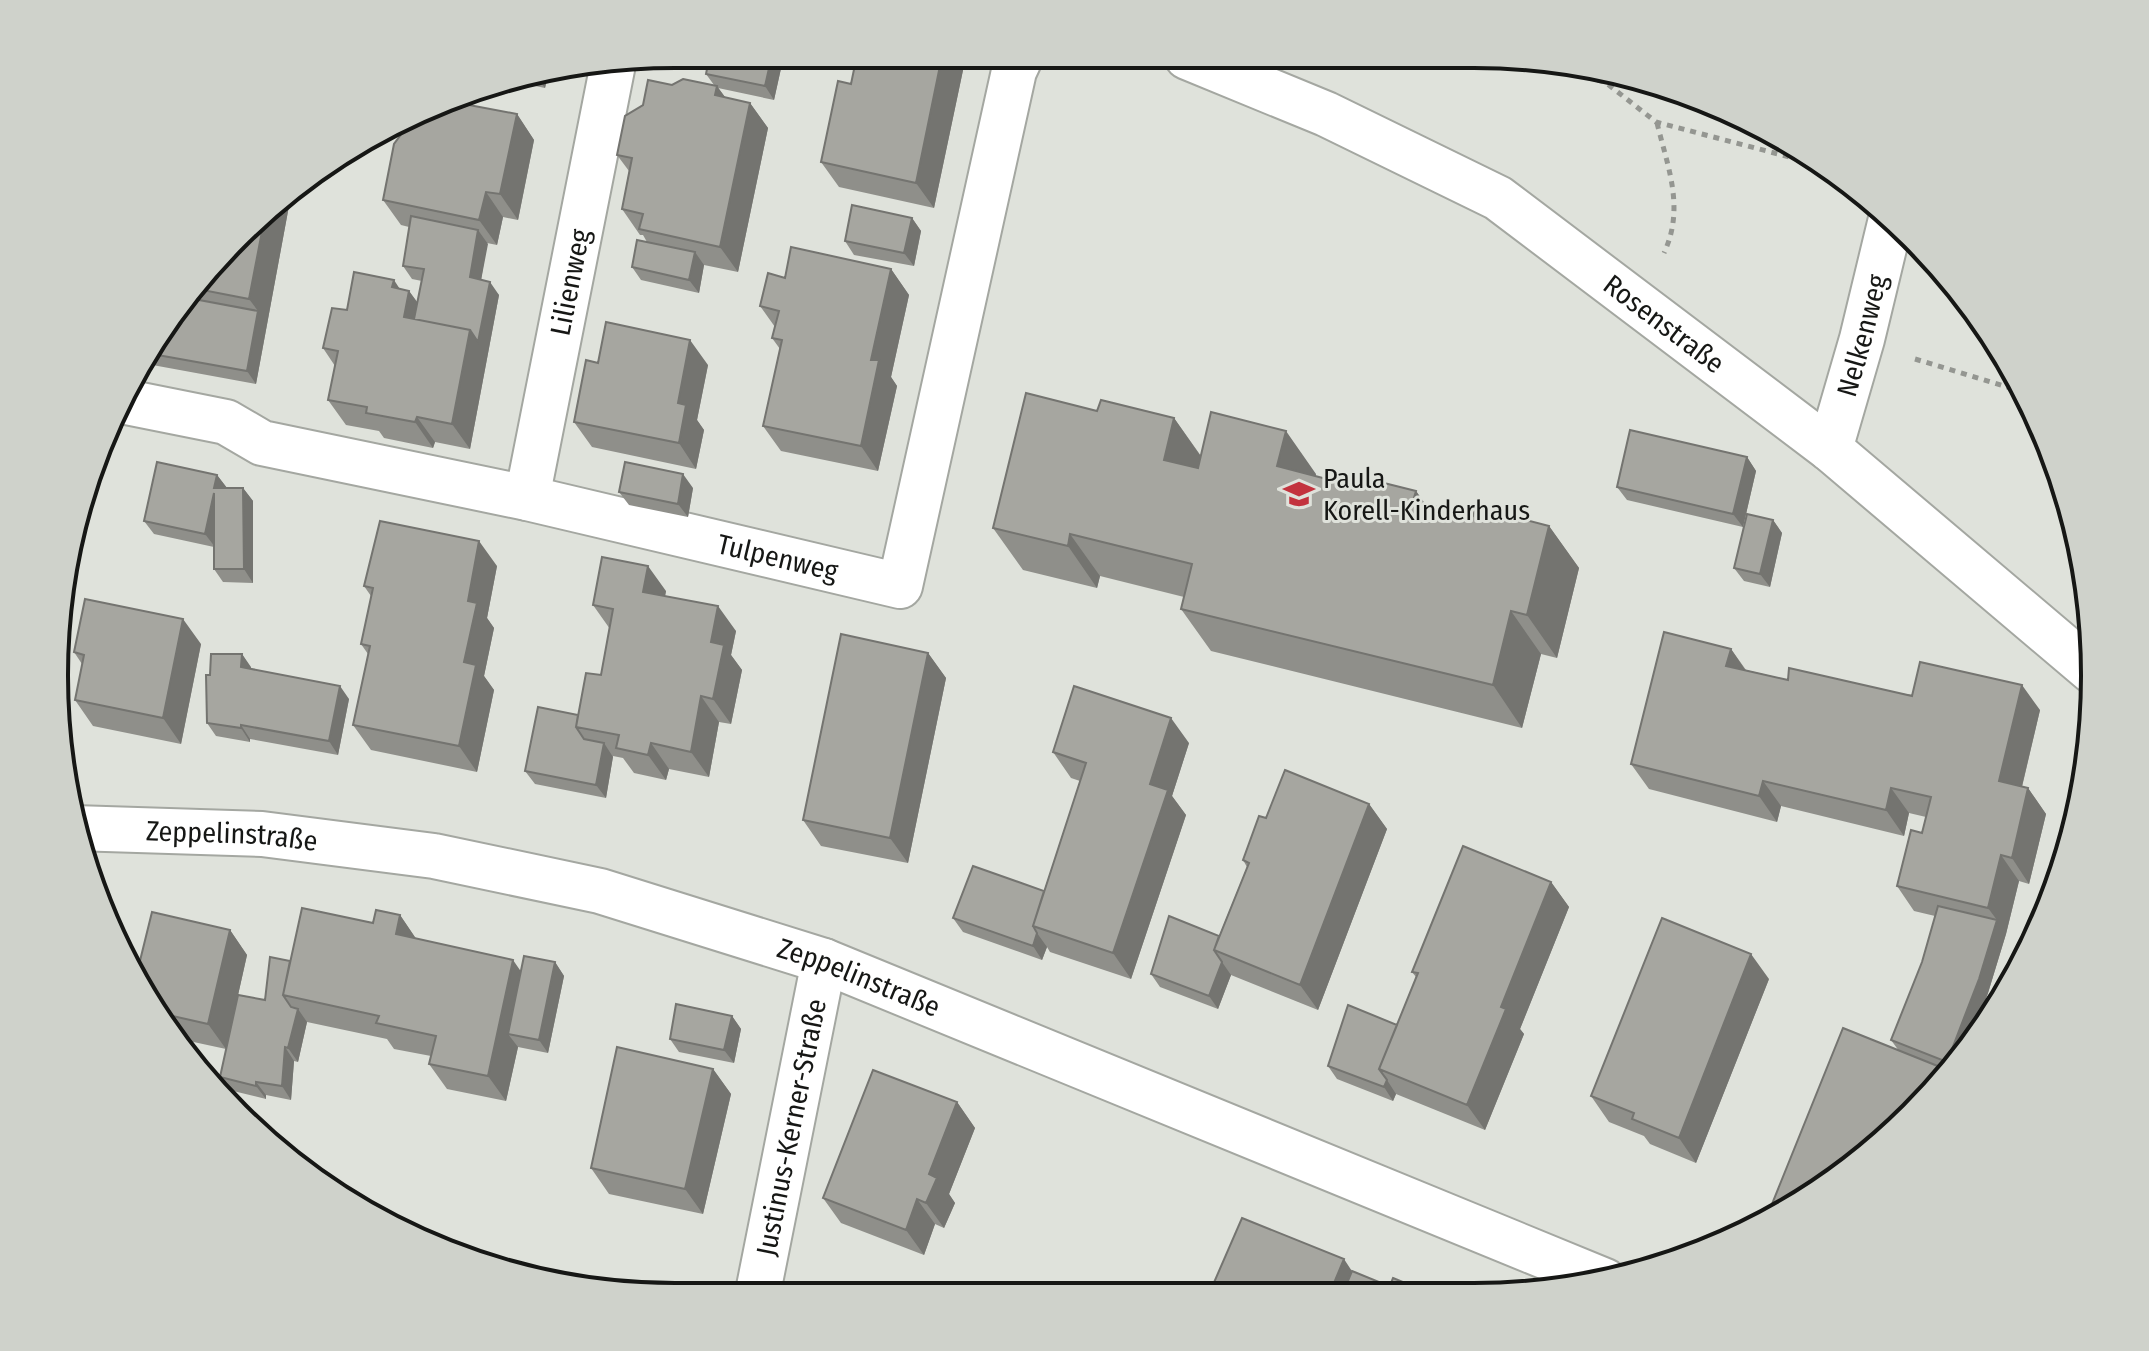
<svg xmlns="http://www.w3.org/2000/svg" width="2149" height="1351" font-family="'Fira Sans Condensed',sans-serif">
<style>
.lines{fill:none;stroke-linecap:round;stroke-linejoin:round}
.minor-casing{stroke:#a4a7a1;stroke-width:48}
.path{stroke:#949691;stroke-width:5;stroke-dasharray:6 6;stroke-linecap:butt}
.minor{stroke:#fff;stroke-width:44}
.wall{fill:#8f8f8a}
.shaded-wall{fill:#747470}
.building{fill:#a6a6a0;stroke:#747470;stroke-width:2}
.labels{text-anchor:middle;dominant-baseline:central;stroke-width:6;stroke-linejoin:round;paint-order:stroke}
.street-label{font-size:28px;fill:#161715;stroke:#dfe2db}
.poi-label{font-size:28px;fill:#161715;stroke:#dfe2db;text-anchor:start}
.rim{fill:none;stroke:#161715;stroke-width:4}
</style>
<rect width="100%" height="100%" fill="#dfe2db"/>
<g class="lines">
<defs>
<g id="minor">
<path id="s1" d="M1187 57 1326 114 1498 198 1830 449 2092 671"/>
<path id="s2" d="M126 402 226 422 262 443 527 498 900 586 1014 71 1021 56"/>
<path id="s3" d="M1830 449 1862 339 1891 219"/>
<path id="s4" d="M527 498 613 64"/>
<path id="s5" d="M74 828 262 834 434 856 600 891 824 961 1605 1281"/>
<path id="s6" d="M758 1292 824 961"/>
</g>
</defs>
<!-- minor casing -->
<use href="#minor" class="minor-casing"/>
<!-- path -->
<path class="path" d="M1516 59 1605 82 1656 122 1824 166
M1657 123C1668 168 1685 208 1664 253
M1915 359 2024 392"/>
<!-- minor -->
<use href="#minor" class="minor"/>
</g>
<!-- wall -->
<path class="wall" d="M784 55 774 100 718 88 725 97 750 103 768 128 738 272 704 265 699 293 641 280 632 267 647 242 643 235H640L622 209 629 171 617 155 643 105 672 85H714L706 74Z
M857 55 966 56 934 208 839 187 821 162 851 84Z
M548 75 545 88 511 81Z
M517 114 534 140 518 220 503 217 497 245 487 243 481 280 499 295 470 449 435 442 433 448 384 438 379 431 346 425 328 400 335 366 323 348 347 310 400 289 409 291 418 303 422 281 412 279 403 266 409 227 401 225 383 200Z
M291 195 256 384 147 364 183 297Z
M912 218 921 231 914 266 854 255 845 241Z
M891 269 909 295 891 377 897 386 878 471 781 451 763 426 780 349 772 338 775 327 760 306 785 278Z
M598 363 708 365 697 420 704 430 696 469 592 447 574 422Z
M1097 411 1174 418 1201 456 1316 474V476L1338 482 1416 491 1425 504 1473 516 1549 526 1579 568 1557 658 1541 654 1522 728 1211 651 1181 609 1184 597 1100 576 1097 588 1023 570 993 528Z
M1747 457 1756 471 1743 527 1627 500 1617 487Z
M217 475 227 488H243L253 501V583L223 582 214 569V547L154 534 144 521Z
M693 488 688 517 629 505 619 492Z
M1773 520 1782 533 1770 587 1744 581 1734 568Z
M497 566 487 618 494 628 484 676 494 690 477 772 371 750 353 725 368 654 361 644 371 596 364 586Z
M666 591 665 596 736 631 731 655 742 670 731 724 719 722 709 777 669 769 666 780 634 773 623 758 613 756 606 798 535 784 525 771 578 715 601 675 610 629 593 605Z
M201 644 181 744 93 726 75 700 82 664 74 652Z
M1731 649 1746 670 1788 680 2040 710 2022 787 2028 788 2046 814 2029 884 2019 881 2006 934 1988 993 1964 1057 1883 1143 1771 1218 1768 1214 1899 1051 1891 1040 1922 962 1935 916 1914 911 1897 886 1922 833 1926 817 1909 813 1904 836 1781 806 1777 822 1649 789 1631 764Z
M928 653 946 678 908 863 821 846 803 820Z
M242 654 251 669 349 699 338 755 250 739V742L216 736 207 723 210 675Z
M1189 743 1172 796 1186 815 1131 979 1050 952 1047 947 1042 960 963 932 953 918 1044 891 1080 781 1071 778 1053 752Z
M1369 804 1387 829 1318 1010 1231 975 1218 1009 1160 987 1151 974 1219 936 1247 867 1243 860 1266 818Z
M1551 882 1569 907 1520 1029 1524 1034 1485 1130 1396 1094 1393 1101 1337 1079 1328 1066 1397 1025 1416 977 1412 972Z
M400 915 416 939 521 972 555 962 564 976 548 1053 518 1047 506 1101 447 1089 429 1064 431 1056 394 1049 387 1039 307 1022 298 1062 294 1061 291 1100 266 1095V1099L229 1090 220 1077 226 1049 175 1038 158 1020 137 973 230 930 247 955 238 995 265 1000 290 961 373 923Z
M1769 979 1696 1163 1650 1144 1644 1136 1609 1122 1591 1096Z
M732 1016 741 1029 734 1063 679 1052 670 1039Z
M713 1069 731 1094 703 1214 609 1194 591 1168Z
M957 1102 975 1128 949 1194 955 1203 944 1228 935 1224 924 1255 841 1223 823 1198Z"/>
<!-- shaded-wall -->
<path class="shaded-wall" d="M772 55H784L774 100 765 86Z
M942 56H966L934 208 916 183Z
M548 75 545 88 537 77Z
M717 86 735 111 715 95Z
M750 103 768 128 738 272 720 247Z
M517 114 534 140 518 220 500 194Z
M486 192 503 217 497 245 479 220Z
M291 195 256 384 247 371 258 311 249 299 264 221Z
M912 218 921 231 914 266 904 253Z
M478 230 488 244 479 291 470 277Z
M695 252 704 265 699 293 689 280Z
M891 269 909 295 891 377 897 386 878 471 861 446 871 360Z
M394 280 407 300 409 291 427 316 424 332 404 317 392 287Z
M490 282 499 295 470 449 452 424 470 330Z
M690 340 708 365 697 420 704 430 696 469 679 443 678 403Z
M417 417 435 442 433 448 415 422Z
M1174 418 1204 461 1194 502 1164 460Z
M1286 431 1316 474 1307 509 1277 466Z
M1747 457 1756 471 1743 527 1733 514Z
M683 474 693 488 688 517 678 504Z
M217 475 227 488H214Z
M243 488 253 501V583L244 569Z
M1416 491 1446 534 1413 501Z
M214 493 215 547 205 534Z
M1773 520 1782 533 1770 587 1760 574Z
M1549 526 1579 568 1557 658 1527 615Z
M1070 534 1100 576 1097 588 1068 546Z
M479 541 497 566 487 618 494 628 484 676 494 690 477 772 459 746 468 601Z
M648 566 666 591 661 617 643 592Z
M718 606 736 631 731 655 742 670 731 724 713 699 711 642Z
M1511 611 1541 654 1522 728 1493 685Z
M183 619 201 644 181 744 163 718Z
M1731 649 1748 674 1726 666Z
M928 653 946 678 908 863 890 838Z
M242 654 251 667 250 680 241 667Z
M2022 685 2040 710 2017 807 1999 781Z
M340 686 349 699 338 755 329 741Z
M701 696 719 722 709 777 691 752Z
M1171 718 1189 743 1172 796 1186 815 1131 979 1113 953 1150 784Z
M241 725 250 739V742L241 728Z
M604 743 613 757 606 798 596 785Z
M651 743 669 769 666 780 648 755Z
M1763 781 1781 806 1777 822 1759 796Z
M1891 788 1909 813 1904 836 1886 810Z
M2028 788 2046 814 2029 884 2012 858Z
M1369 804 1387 829 1318 1010 1300 985Z
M2001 855 2019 881 2006 934 1988 993 1964 1057 1952 1069 1947 1062 1997 920 1988 908Z
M1551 882 1569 907 1520 1029 1524 1034 1485 1130 1467 1105 1501 1007Z
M400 915 417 940 396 934Z
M230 930 247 955 226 1049 208 1024Z
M1037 933 1047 947 1042 960 1033 946Z
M1751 954 1769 979 1696 1163 1679 1138Z
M513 960 531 986 508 1034 518 1047 506 1101 488 1076Z
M555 962 564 976 548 1053 539 1040Z
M1222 962 1231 975 1218 1009 1209 996Z
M298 1009 307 1022 298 1062 288 1048Z
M732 1016 741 1029 734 1063 724 1050Z
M285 1047 294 1061 291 1100 282 1086Z
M713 1069 731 1094 703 1214 685 1189Z
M1387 1080 1396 1094 1393 1101 1384 1087Z
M256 1082 266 1095V1099L256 1086Z
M957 1102 975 1128 949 1194 955 1203 944 1228 926 1203 929 1174Z
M917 1199 935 1224 924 1255 906 1230Z
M1344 1259 1361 1285 1357 1295H1329Z
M1379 1282 1388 1295H1373Z"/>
<!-- building -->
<path class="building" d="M710 54 772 55 765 86 706 74Z
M857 55 942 56 916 183 821 162 838 81 851 84Z
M683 79 717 86 715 95 750 103 720 247 639 229 643 214 622 209 632 158 617 155 625 116 643 105 648 80 672 85Z
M448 101 517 114 500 194 486 192 479 220 383 200 394 144 414 117Z
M852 205 912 218 904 253 845 241Z
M411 216 478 230 470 277 490 282 478 342 470 330 414 319 424 269 403 266Z
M264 221 249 299 192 288Z
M637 240 695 252 689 280 632 267Z
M791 247 891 269 871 360H879L861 446 763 426 782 340 772 338 779 311 760 306 768 273 785 278Z
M354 272 394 280 392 287 409 291 404 317 470 330 452 424 417 417 415 422 366 413 367 407 328 400 338 351 323 348 332 308 347 310Z
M183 297 258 311 247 371 152 354Z
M606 322 690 340 678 403 686 405 679 443 574 422 586 360 598 363Z
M1026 393 1097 411 1101 400 1174 418 1164 460 1198 468 1211 412 1286 431 1277 466 1338 482 1340 472 1416 491 1413 501 1473 516 1476 507 1549 526 1527 615 1511 611 1493 685 1181 609 1192 564 1070 534 1068 546 993 528Z
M1630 430 1747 457 1733 514 1617 487Z
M157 462 217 475 214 488H243L244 569H214V493L205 534 144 521Z
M625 462 683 474 678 504 619 492Z
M1747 514 1773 520 1760 574 1734 568Z
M380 521 479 541 468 601 477 603 464 662 476 665 459 746 353 725 370 646 361 644 373 588 364 586Z
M602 557 648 566 643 592 718 606 711 642 724 645 713 699 701 696 691 752 651 743 648 755 616 748 619 735 576 727 586 673 601 675 613 609 593 605Z
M85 599 183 619 163 718 75 700 84 655 74 652Z
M1664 632 1731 649 1726 666 1788 680 1789 668 1912 696 1920 662 2022 685 1999 781 2028 788 2012 858 2001 855 1988 908 1897 886 1911 830 1922 833 1931 797 1891 788 1886 810 1763 781 1759 796 1631 764Z
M841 634 928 653 890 838 803 820Z
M211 654H242L241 667 340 686 329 741 241 725V728L207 723 206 675H210Z
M1074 686 1171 718 1150 784 1168 790 1113 953 1033 926 1086 763 1053 752Z
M538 707 578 715 576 727 584 739 604 743 596 785 525 771Z
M1285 770 1369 804 1300 985 1214 950 1249 863 1243 860 1259 816 1266 818Z
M1463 846 1551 882 1501 1007 1506 1009 1467 1105 1379 1069 1418 973 1412 972Z
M973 866 1044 891 1033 926 1037 933 1033 946 953 918Z
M1938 906 1997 920 1979 979 1947 1062 1891 1040 1922 962Z
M302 908 373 923 376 910 400 915 396 934 513 960 488 1076 429 1064 436 1036 376 1023 379 1016 283 995Z
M152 912 230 930 208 1024 155 1012 137 973Z
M1169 916 1219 936 1214 950 1222 962 1209 996 1151 974Z
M1662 918 1751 954 1679 1138 1632 1119 1634 1113 1591 1096Z
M524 956 555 962 539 1040 508 1034Z
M270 957 290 961 283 995 291 1007 298 1009 288 1048 285 1047 282 1086 256 1082V1086L220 1077 238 995 265 1000Z
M676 1004 732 1016 724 1050 670 1039Z
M1348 1005 1397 1025 1379 1069 1387 1080 1384 1087 1328 1066Z
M1843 1028 1950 1071 1883 1143 1774 1216 1768 1214Z
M617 1047 713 1069 685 1189 591 1168Z
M873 1070 957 1102 929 1174 937 1178 926 1203 917 1199 906 1230 823 1198Z
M1242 1218 1344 1259 1329 1295 1209 1294Z
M1352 1271 1379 1282 1373 1295H1342Z
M1393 1278 1434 1295H1386Z"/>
<!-- icons -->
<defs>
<symbol id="school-bare" viewBox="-9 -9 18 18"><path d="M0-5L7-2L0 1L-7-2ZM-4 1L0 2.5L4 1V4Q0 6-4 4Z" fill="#c3333e" stroke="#dfe2db" stroke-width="2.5" paint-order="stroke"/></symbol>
</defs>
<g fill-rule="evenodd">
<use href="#school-bare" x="1277" y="472" width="44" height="44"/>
</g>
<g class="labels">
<!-- street labels -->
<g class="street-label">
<text stroke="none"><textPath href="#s4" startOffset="220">Lilienweg</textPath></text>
<text stroke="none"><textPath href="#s1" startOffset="550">Rosenstraße</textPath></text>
<text stroke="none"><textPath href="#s3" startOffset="118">Nelkenweg</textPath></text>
<text stroke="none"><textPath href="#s2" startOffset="672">Tulpenweg</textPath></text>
<text stroke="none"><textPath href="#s5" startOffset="158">Zeppelinstraße</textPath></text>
<text stroke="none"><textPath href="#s5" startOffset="804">Zeppelinstraße</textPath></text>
<text stroke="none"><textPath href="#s6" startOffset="168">Justinus-Kerner-Straße</textPath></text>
</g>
<!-- poi labels -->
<g class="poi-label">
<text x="1323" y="478">Paula<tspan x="1323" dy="32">Korell-Kinderhaus</tspan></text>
</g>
</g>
<!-- crop -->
<path d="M0 0H2149V1351H0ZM675 68H1474A607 607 0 0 1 2081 675V676A607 607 0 0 1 1474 1283H675A607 607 0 0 1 68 676V675A607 607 0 0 1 675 68Z" fill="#cfd2cb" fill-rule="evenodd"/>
<path class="rim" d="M675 68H1474A607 607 0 0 1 2081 675V676A607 607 0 0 1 1474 1283H675A607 607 0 0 1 68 676V675A607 607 0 0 1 675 68Z"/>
</svg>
